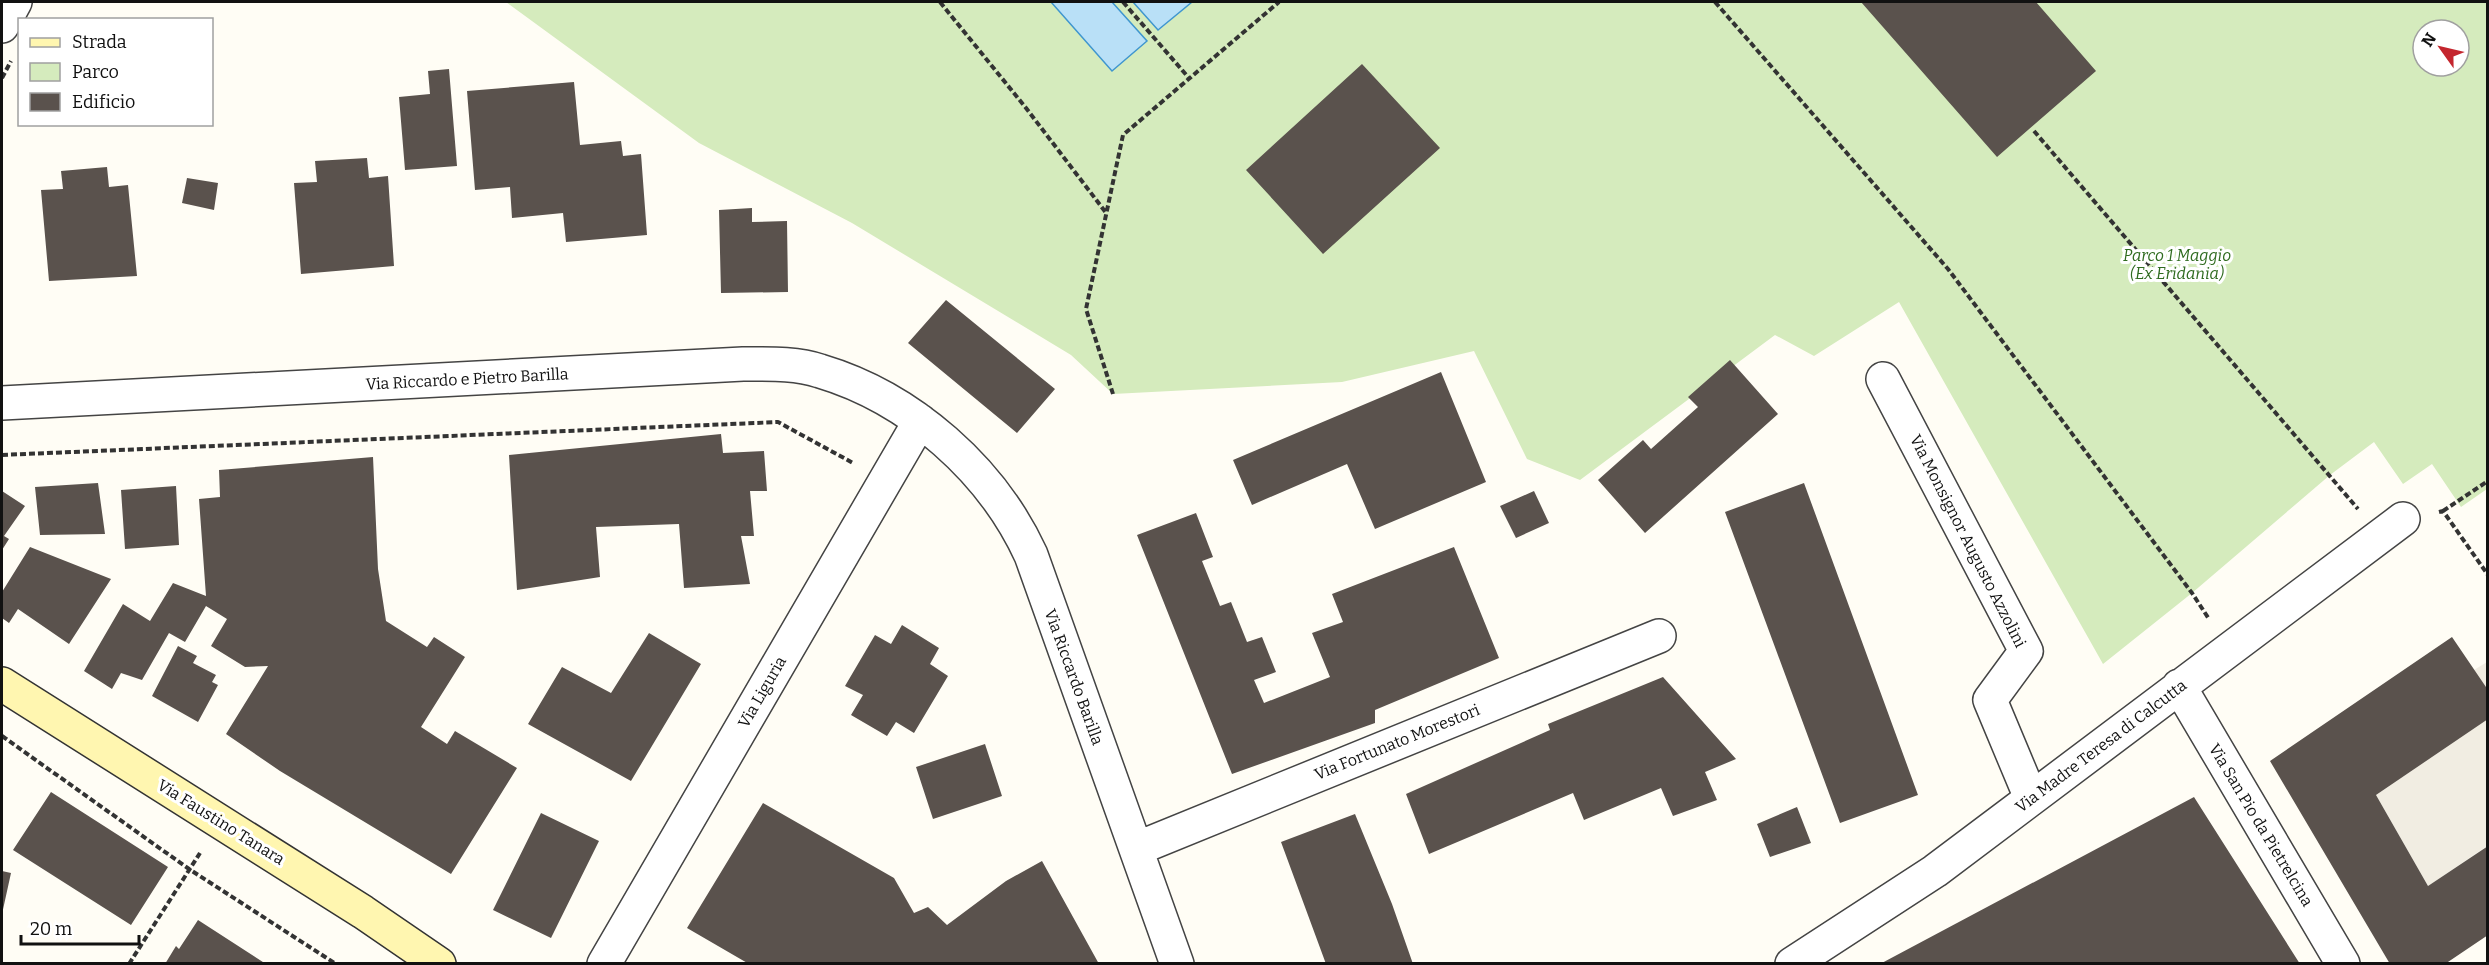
<svg xmlns="http://www.w3.org/2000/svg" width="2489" height="965" font-family="Bitter,serif">
<style>
.green{fill:#d5ebbd;fill-rule:evenodd}
.plaza{fill:#f1ede2}
.water{fill:#b9e0f7;stroke:#3f96cf;stroke-width:1.5}
.building{fill:#5a524d}
.lines{fill:none;stroke-linecap:round;stroke-linejoin:round}
.minor-casing{stroke:#444;stroke-width:36}
.secondary-casing{stroke:#333;stroke-width:36}
.path{stroke:#333;stroke-width:4;stroke-dasharray:6 3;stroke-linecap:butt}
.minor{stroke:#fff;stroke-width:33}
.secondary{stroke:#fff6b0;stroke-width:33}
.labels{text-anchor:middle;dominant-baseline:central;stroke-width:6;stroke-linejoin:round;paint-order:stroke}
.park-label{font-size:16px;font-style:italic;fill:#2f6b1f;stroke:#fff}
.street-label{font-size:16px;fill:#111;stroke:#fff}
</style>
<rect width="100%" height="100%" fill="#fffdf5"/>
<!-- green -->
<path class="green" d="M506 2H1051L1112 71 1146 41 1112 2H1133L1159 30 1192 2H2487V489L2461 507 2432 464 2403 484 2374 442 2330 475 2192 593 2103 664 1899 302 1814 356 1775 335 1580 480 1527 459 1474 351 1342 382 1113 394 1071 355 852 223 699 143ZM2423 30H2459V66H2423Z"/>
<!-- plaza -->
<path class="plaza" d="M2487 662V690L2474 670Z
M2487 719V846L2428 886 2376 795Z"/>
<!-- water -->
<path class="water" d="M1051 2H1112L1147 41 1112 71Z
M1133 2H1192L1158 30Z"/>
<!-- building -->
<path class="building" d="M1861 2H2036L2096 71 1997 157Z
M1362 64 1440 148 1323 254 1246 170Z
M449 69 457 166 405 170 399 97 430 94 428 71Z
M574 82 580 145 621 141 623 156 641 154 647 235 566 242 563 213 512 218 510 187 475 190 467 91Z
M367 158 369 178 388 176 394 266 301 274 294 183 317 182 315 161Z
M107 167 109 187 128 185 137 276 49 281 41 190 63 189 61 171Z
M187 178 218 183 214 210 182 203Z
M752 208V222L787 221 788 292 721 293 719 210Z
M946 300 1055 389 1017 433 908 343Z
M1730 360 1778 414 1645 533 1598 480 1643 440 1651 449 1698 407 1688 397Z
M1441 372 1486 482 1375 529 1347 464 1252 505 1233 460Z
M721 434 723 453 764 451 767 491H750L754 536H741L750 584 684 588 679 524 596 527 600 577 517 590 509 455Z
M373 457 378 569 386 621 427 647 434 637 465 657 421 727 447 744 455 731 517 768 451 874 280 771 226 734 268 666 245 667 211 646 227 619 206 606 185 642 169 633 142 680 121 673 112 689 84 671 123 604 150 621 173 583 206 596 199 499 220 497 219 470Z
M98 483 105 534 40 535 35 487Z
M1804 483 1918 795 1840 823 1725 512Z
M176 486 179 545 125 549 121 490Z
M2 491 25 506 4 536 9 539 2 550Z
M1534 491 1549 523 1516 538 1500 506Z
M1196 513 1213 557 1202 561 1220 606 1231 602 1247 642 1262 637 1276 672 1254 680 1264 703 1330 677 1312 633 1343 622 1332 594 1454 547 1499 658 1375 710V723L1232 774 1137 535Z
M30 547 111 579 69 644 18 609 9 623 2 618V592Z
M902 625 939 648 930 664 948 676 914 733 896 722 887 736 851 715 863 695 845 686 875 635 891 644Z
M649 633 701 664 631 781 528 724 562 667 611 693Z
M2452 637 2488 690V719L2376 795 2428 886 2488 846V935L2445 964H2390L2270 761Z
M178 646 197 656 193 663 216 675 212 682 218 685 198 722 152 696Z
M1663 677 1736 759 1705 772 1717 800 1673 816 1661 788 1584 820 1573 793 1429 854 1406 794 1550 730 1548 724Z
M985 744 1002 796 933 819 916 767Z
M51 792 168 867 131 925 13 850Z
M2194 797 2300 964H1880Z
M763 803 894 878 914 913 928 907 947 925 1006 881 1042 861 1099 964H749L687 928Z
M1797 807 1811 843 1770 857 1757 824Z
M541 813 599 841 551 938 493 910Z
M1355 814 1392 904 1413 964H1326L1281 842Z
M2 871 11 873 2 914Z
M198 920 266 964H165L176 946 179 949Z"/>
<g class="lines">
<defs>
<path id="minor" d="M2 26 15 2
M1883 379 2026 651 1990 700 2031 798
M2 403 743 364C769 364 796 363 820 371 911 398 992 470 1031 555L1177 964
M2179 686 2343 964
M1136 849 1659 636
M604 964 920 421
M1792 964 1935 871 2403 519"/>
<path id="secondary" d="M2 684 363 912 439 964"/>
</defs>
<!-- minor casing -->
<use href="#minor" class="minor-casing"/>
<!-- secondary casing -->
<use href="#secondary" class="secondary-casing"/>
<!-- path -->
<path class="path" d="M940 2 1026 108 1107 214
M1123 2 1189 78
M1715 2 1948 269 2192 593 2209 619
M2 78 11 61
M2034 131 2358 509
M1113 394 1086 309 1123 135 1279 2
M2 455 778 422 853 463
M2443 511 2488 481
M2439 512 2443 511 2488 575
M2 736 189 869 336 964
M129 964 200 853"/>
<!-- minor -->
<use href="#minor" class="minor"/>
<!-- secondary -->
<use href="#secondary" class="secondary"/>
</g>
<g class="labels">
<!-- park labels -->
<g class="park-label">
<text x="2177" y="255">Parco 1 Maggio<tspan x="2177" dy="18">(Ex Eridania)</tspan></text>
</g>
<!-- street labels -->
<g class="street-label">
<text transform="translate(467 379) rotate(-3)">Via Riccardo e Pietro Barilla</text>
<text transform="translate(1968 541) rotate(63)">Via Monsignor Augusto Azzolini</text>
<text transform="translate(1074 677) rotate(70)">Via Riccardo Barilla</text>
<text transform="translate(762 692) rotate(-60)">Via Liguria</text>
<text transform="translate(1397 742) rotate(-22)">Via Fortunato Morestori</text>
<text transform="translate(2101 746) rotate(-37)">Via Madre Teresa di Calcutta</text>
<text transform="translate(221 822) rotate(32)">Via Faustino Tanara</text>
<text transform="translate(2261 825) rotate(59)">Via San Pio da Pietrelcina</text>
</g>
</g>
<!-- border -->
<rect width="2489" height="965" fill="none" stroke="#111111" stroke-width="6"/>
<!-- legend -->
<rect x="18" y="18" width="195" height="108" fill="#ffffff" stroke="#a0a0a0" stroke-width="1.5"/>
<rect x="30" y="38" width="30" height="9" fill="#fff6b0" stroke="#a0a0a0" stroke-width="1.5"/>
<text x="72" y="48" font-size="18" fill="#111111">Strada</text>
<rect x="30" y="63" width="30" height="18" fill="#d5ebbd" stroke="#a0a0a0" stroke-width="1.5"/>
<text x="72" y="78" font-size="18" fill="#111111">Parco</text>
<rect x="30" y="93" width="30" height="18" fill="#5a524d" stroke="#a0a0a0" stroke-width="1.5"/>
<text x="72" y="108" font-size="18" fill="#111111">Edificio</text>
<!-- north arrow -->
<g transform="translate(2441 48) rotate(304)"><circle r="28" fill="#ffffff" stroke="#a0a0a0" stroke-width="1.5"/>
<path d="M0-4.5L10 22L0 15L-10 22Z" fill="#c4262e"/>
<text y="-9" font-size="16" font-weight="bold" text-anchor="middle" fill="#111111">N</text>
</g>
<!-- scale -->
<path d="M21 935v9h118v-9" fill="none" stroke="#111111" stroke-width="3"/>
<text x="30" y="935" font-size="18" fill="#111111" stroke="#ffffff" stroke-width="4.5" paint-order="stroke">20 m</text>
</svg>
